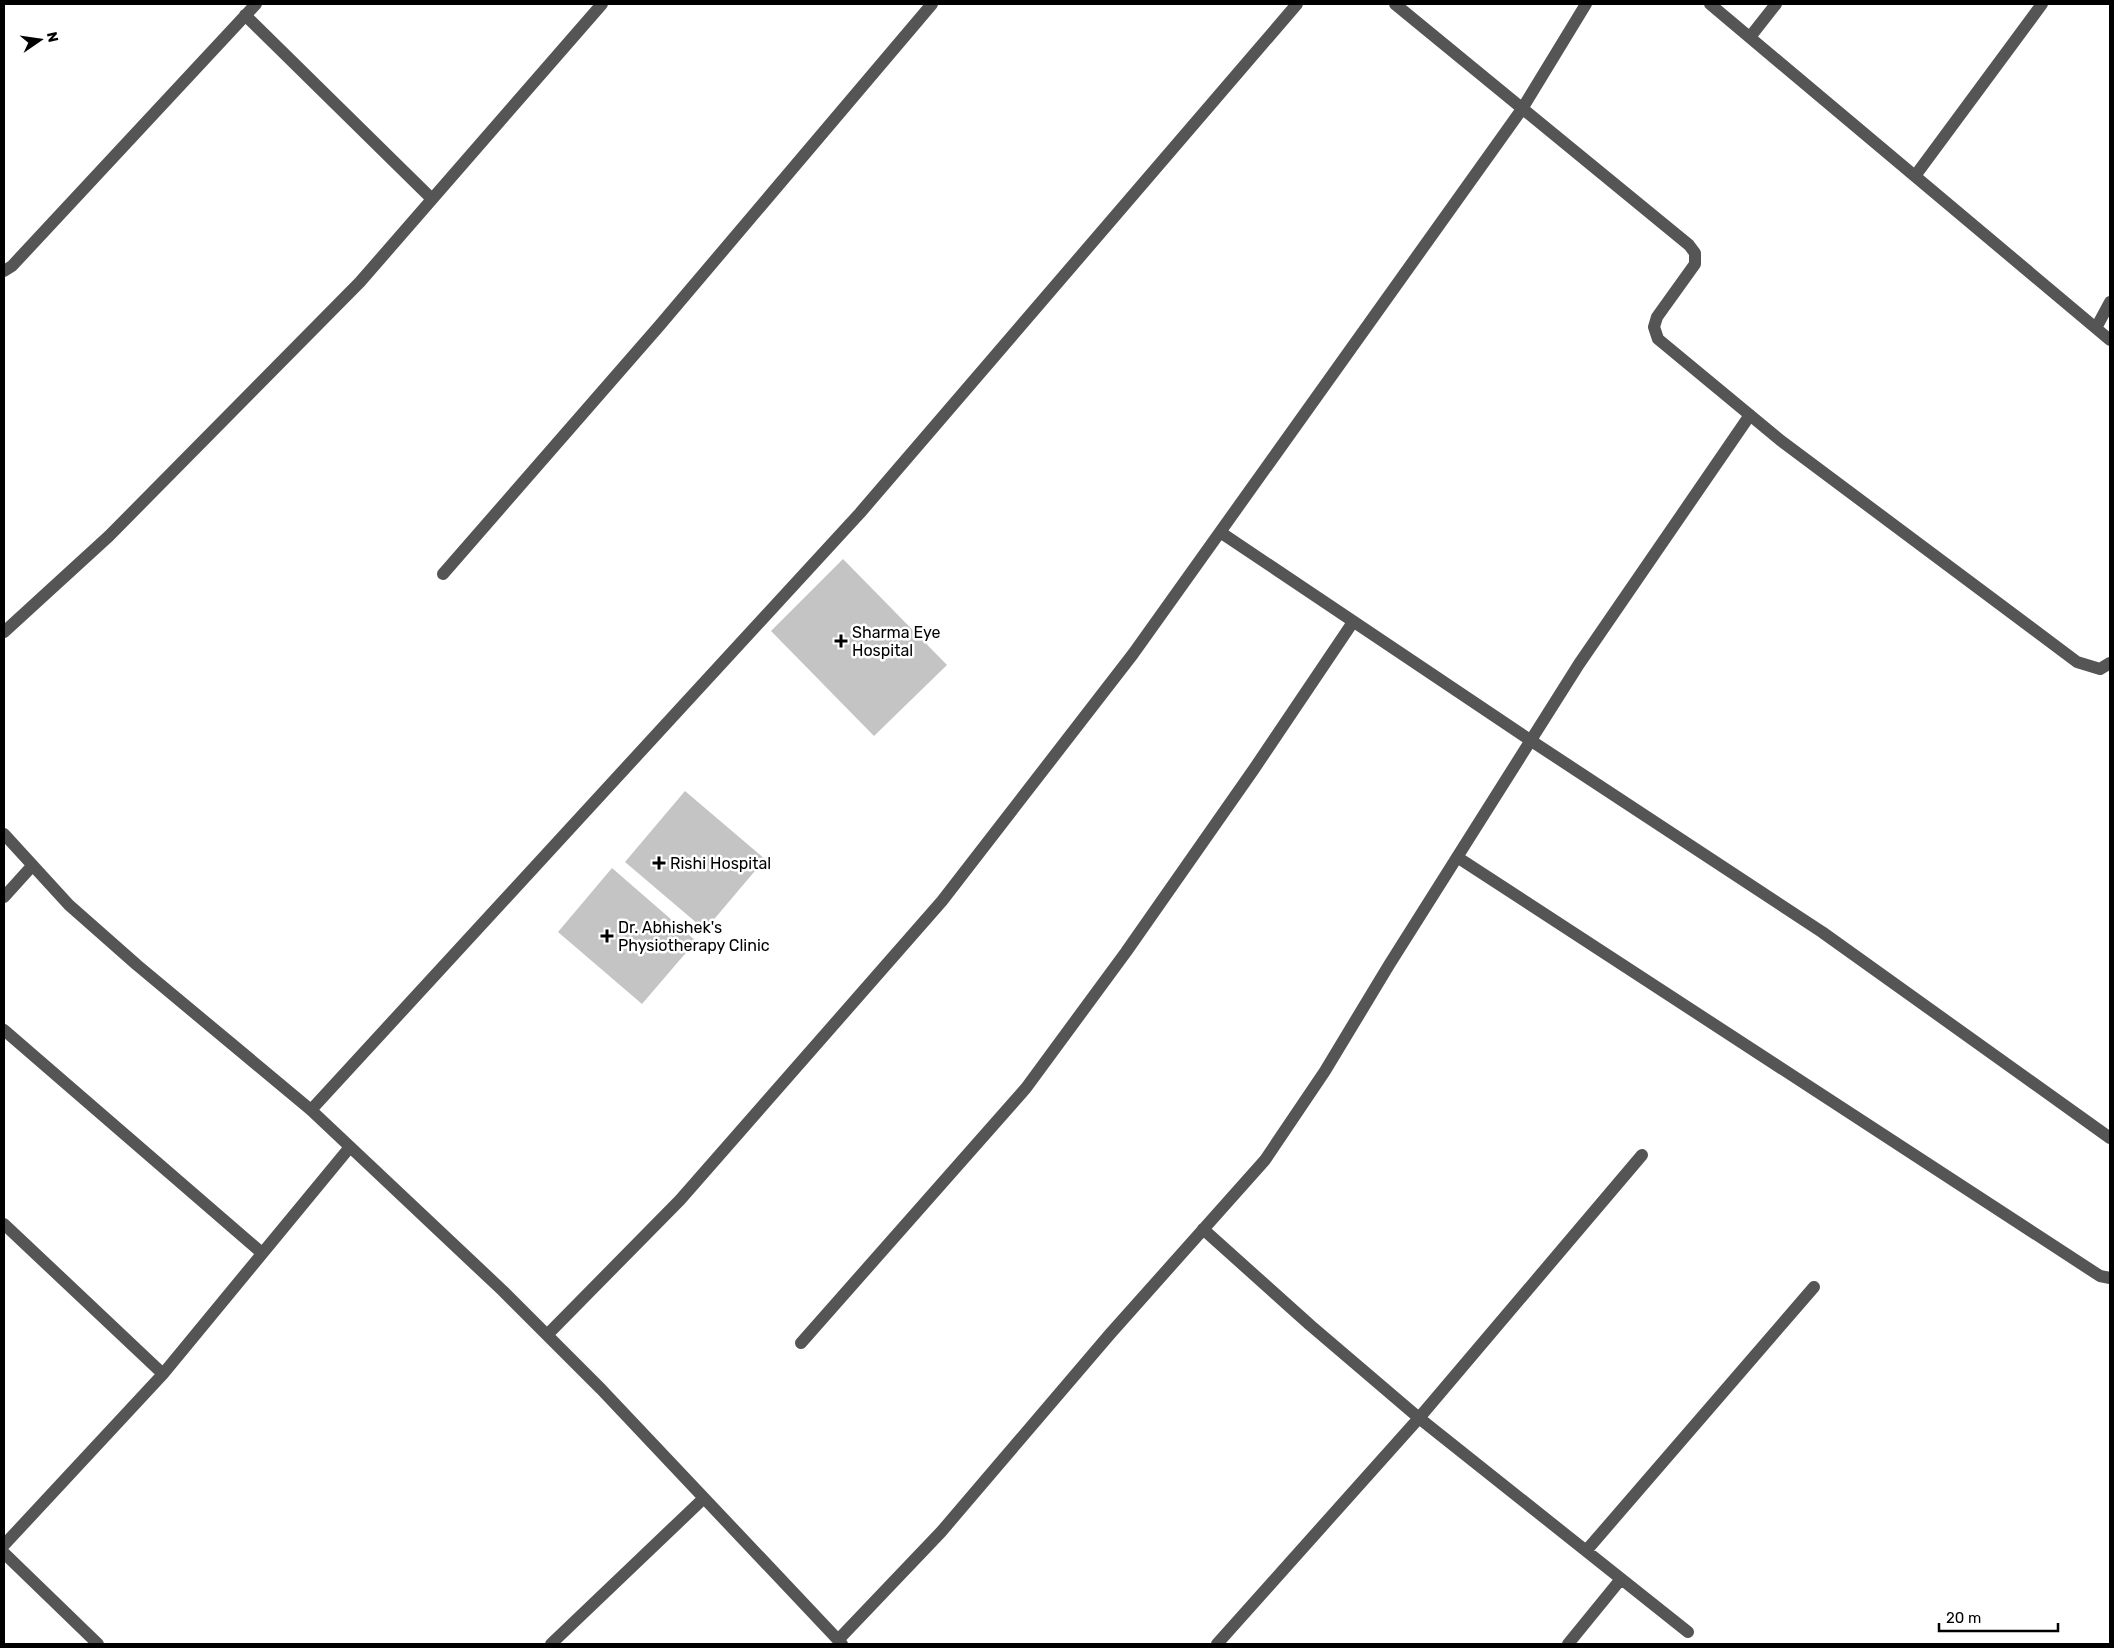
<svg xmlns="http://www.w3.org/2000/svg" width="2114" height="1648" font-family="Rubik,sans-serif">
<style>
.building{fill:#c4c4c4}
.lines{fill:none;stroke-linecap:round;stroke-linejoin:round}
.minor{stroke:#555;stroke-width:12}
.poi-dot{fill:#000;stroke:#fff;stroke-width:2}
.labels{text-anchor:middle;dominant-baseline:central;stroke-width:5;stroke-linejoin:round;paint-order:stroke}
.poi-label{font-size:16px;fill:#000;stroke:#fff;text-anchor:start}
</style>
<rect width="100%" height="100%" fill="#fff"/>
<!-- building -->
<path class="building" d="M843 559 947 665 874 736 771 631Z
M685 791 765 859 705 930 625 862Z
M612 868 696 941 642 1004 558 932Z"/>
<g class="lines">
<!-- minor -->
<path class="minor" d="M1395 4 1689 245 1695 253V264L1657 317 1654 327 1658 339 1780 440 2077 662 2100 669 2110 663
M1710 4 2110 340
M245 15 432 199
M1750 37 1776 4
M1915 176 2042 4
M4 271 12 266 256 4
M2096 328 2110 302
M1220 532 1530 740 1822 932 2110 1138
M443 574 660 325 932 4
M4 632 109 536 360 282 602 4
M4 834 69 905 137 965 311 1110 503 1291 601 1389 842 1644
M1457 857 2100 1276 2110 1278
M4 897 32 866
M4 1030 262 1253
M311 1110 860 513 1297 4
M4 1224 163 1374
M1203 1229 1310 1325 1419 1418 1688 1632
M547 1335 680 1200 942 901 1133 654 1522 109 1586 4
M801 1343 1026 1088 1126 952 1254 769 1353 622
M4 1545 163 1374 350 1147
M1586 1551 1814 1287
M4 1553 98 1644
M838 1640 941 1532 1110 1334 1265 1160 1325 1071 1389 965 1579 664 1750 415
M551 1644 704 1498
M1217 1644 1419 1418 1642 1155
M1568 1644 1621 1579"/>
</g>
<!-- markers -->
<g class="poi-dot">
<path d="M838.5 633.5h5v5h5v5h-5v5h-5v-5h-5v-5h5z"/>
<path d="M656.5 855.5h5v5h5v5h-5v5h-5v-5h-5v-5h5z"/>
<path d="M604.5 928.5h5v5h5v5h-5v5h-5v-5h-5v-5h5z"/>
</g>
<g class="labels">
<!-- poi labels -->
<g class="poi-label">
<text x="852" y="632">Sharma Eye<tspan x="852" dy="18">Hospital</tspan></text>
<text x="670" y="863">Rishi Hospital</text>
<text x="618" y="927">Dr. Abhishek's<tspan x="618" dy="18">Physiotherapy Clinic</tspan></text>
</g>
</g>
<!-- border -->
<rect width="2114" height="1648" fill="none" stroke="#000000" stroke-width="10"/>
<!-- north arrow -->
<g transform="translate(40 40) rotate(77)" stroke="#ffffff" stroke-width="4" paint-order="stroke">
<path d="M0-4L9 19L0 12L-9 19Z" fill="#000000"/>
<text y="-8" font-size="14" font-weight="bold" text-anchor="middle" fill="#000000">N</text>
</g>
<!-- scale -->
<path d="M1939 1623v8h119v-8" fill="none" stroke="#000000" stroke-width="2.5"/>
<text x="1946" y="1623" font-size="15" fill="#000000" stroke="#ffffff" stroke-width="4" paint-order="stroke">20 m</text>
</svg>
